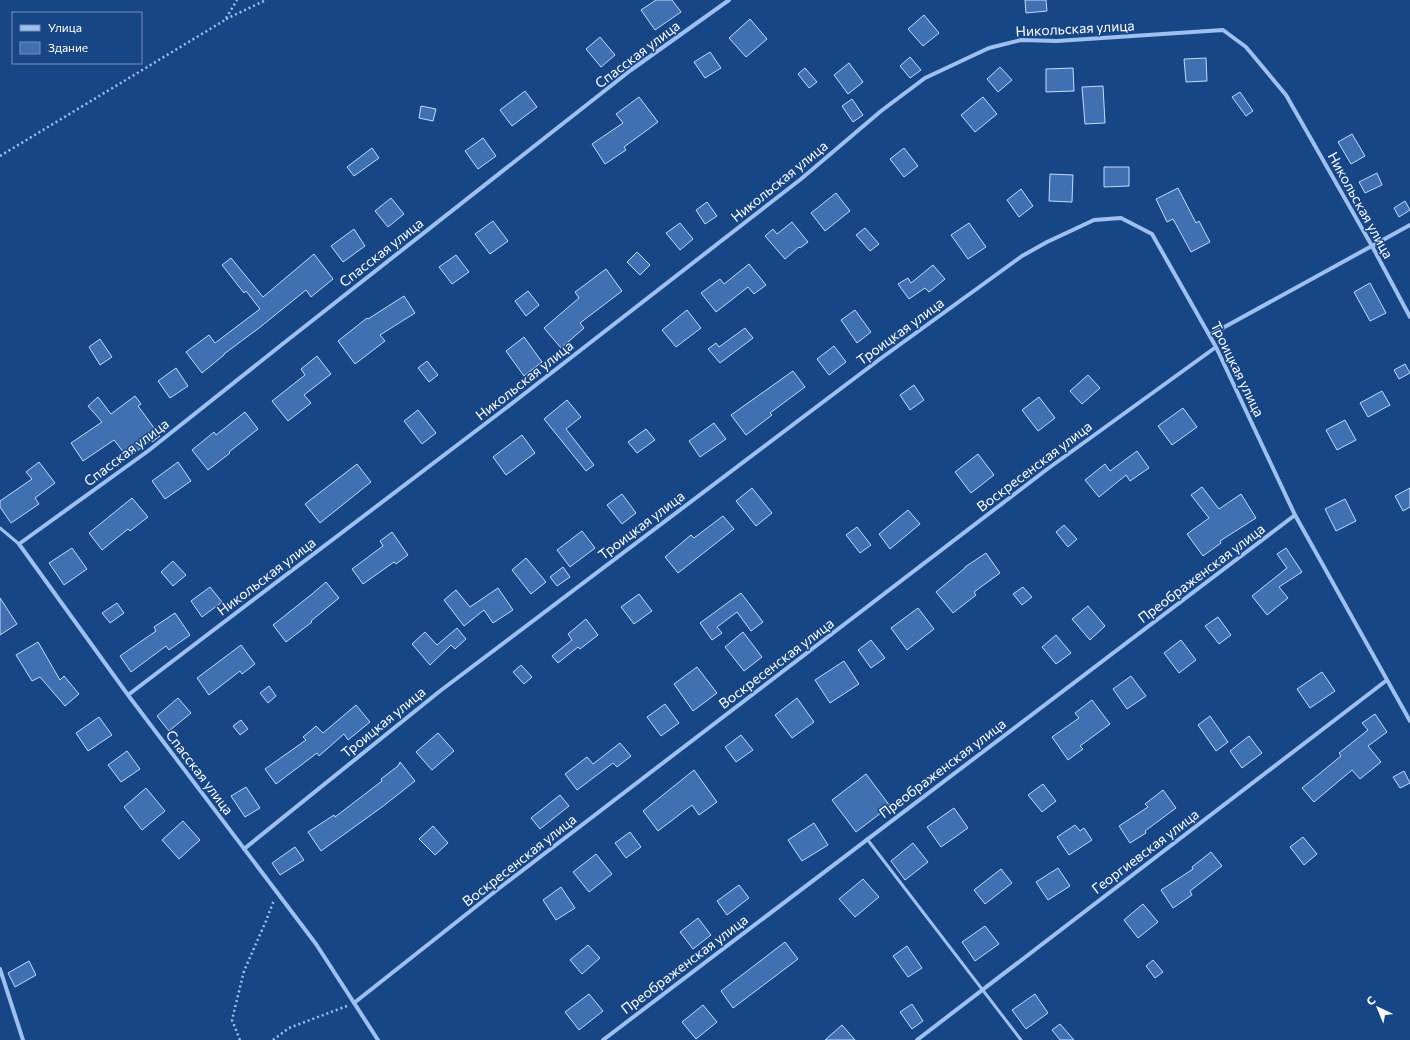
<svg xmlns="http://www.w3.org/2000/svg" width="1410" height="1040" font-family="Commissioner,sans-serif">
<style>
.building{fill:#3f70b1;stroke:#c3dbfa}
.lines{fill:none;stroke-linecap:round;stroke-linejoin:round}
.path{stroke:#9dc0ee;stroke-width:2.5;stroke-dasharray:2 3;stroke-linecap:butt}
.lane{stroke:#9dc0ee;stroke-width:3}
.street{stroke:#9dc0ee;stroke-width:4}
.labels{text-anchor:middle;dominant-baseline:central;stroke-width:3;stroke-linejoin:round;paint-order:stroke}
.street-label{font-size:14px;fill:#fff;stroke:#174687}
</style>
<rect width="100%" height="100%" fill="#174687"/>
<!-- building -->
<path class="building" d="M656 0H672L681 12 655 30 641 10Z
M1025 0H1046L1047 11 1026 13Z
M924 15 939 33 923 46 908 29Z
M750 19 767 39 746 57 729 38Z
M600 37 615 55 601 67 586 49Z
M710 52 721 68 705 78 694 62Z
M910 57 921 70 910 78 900 66Z
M1206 58 1207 81 1186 82 1184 59Z
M849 63 863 82 848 94 834 75Z
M1000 67 1012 80 998 92 987 79Z
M805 68 817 82 809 88 798 74Z
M1073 68 1074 91 1046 92V69Z
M1103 86 1105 123 1085 124 1082 87Z
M525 91 537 107 512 126 500 110Z
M1240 92 1253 111 1246 116 1232 97Z
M639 97 658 122 624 147 626 150 605 164 592 144 623 123 616 114Z
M983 97 997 114 975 132 961 115Z
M852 99 863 115 853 122 842 106Z
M421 106 436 109 433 121 419 118Z
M1352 134 1365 156 1351 164 1338 142Z
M483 138 496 156 478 169 465 151Z
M372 148 379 158 354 176 347 167Z
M904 148 918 166 904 177 890 159Z
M1104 167H1129V186L1104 187Z
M1377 173 1382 185 1365 193 1359 182Z
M1050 174 1073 175 1072 202 1049 201Z
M1178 188 1196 223 1199 221 1210 242 1191 252 1173 219 1167 222 1156 199Z
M1021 189 1033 206 1019 217 1007 200Z
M836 193 850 211 825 231 811 213Z
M391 198 404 214 388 227 375 211Z
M1405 201 1410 210 1399 217 1394 208Z
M707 202 717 216 705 224 696 210Z
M493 221 508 241 490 254 475 234Z
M792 222 808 242 800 248 799 247 785 259 765 236 773 229 777 234Z
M680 223 693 239 680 250 666 233Z
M969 223 986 247 968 259 951 235Z
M865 228 879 244 870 251 856 235Z
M354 229 365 246 343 262 331 246Z
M637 252 650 265 640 275 627 262Z
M314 254 333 279 311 297 306 290 259 328 224 354V355L202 373 186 352 209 335 215 343 260 309 246 291 244 293 222 265 231 258 263 297Z
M456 255 469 272 452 284 439 267Z
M749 264 766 285 754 294 748 287 716 312 701 293 720 279 724 284Z
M933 265 945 279 929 292 925 288 909 299 898 284 908 278 911 283Z
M606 269 622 291 580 323 584 328 561 348 544 328 579 298 575 292Z
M1370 283 1386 313 1370 321 1354 292Z
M528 291 539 305 526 316 515 301Z
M404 296 415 313 380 335 385 341 355 364 338 341 367 318 368 319Z
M687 310 701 328 676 347 662 330Z
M855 310 871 332 857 343 841 320Z
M745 328 753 338 720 363 708 349 716 343 719 347Z
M524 337 542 362 524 376 506 351Z
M100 339 112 357 100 365 89 347Z
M834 346 846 362 829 375 817 359Z
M317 356 331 374 304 395 311 403 288 421 272 401 305 375 301 369Z
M427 361 438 375 429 382 418 368Z
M1405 364 1410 373 1399 379 1394 370Z
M176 368 188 386 170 398 158 381Z
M793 371 805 387 770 413 772 415 746 435 731 415Z
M1088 375 1100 388 1082 404 1070 391Z
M914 385 924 400 910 410 900 395Z
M1382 391 1390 405 1368 417 1360 403Z
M135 396 141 404 138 406 160 436 152 442 151 440 128 458 114 440 83 461 71 443 102 422 88 406 98 397 111 414Z
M1039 397 1055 418 1038 431 1022 410Z
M567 400 581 417 566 429 594 465 586 471 544 419Z
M1183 408 1197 427 1172 445 1158 426Z
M418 410 436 433 422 444 404 421Z
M245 412 258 429 229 452 230 453 208 470 192 450 214 432 216 435Z
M1345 420 1356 440 1337 450 1326 430Z
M714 423 726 439 700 457 689 441Z
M646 429 655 440 637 453 628 442Z
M522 435 535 453 506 475 493 457Z
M1137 451 1149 468 1130 481 1126 475 1099 497 1085 480 1105 464 1110 471Z
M978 454 994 475 971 493 955 472Z
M39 462 55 483 35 498 39 504 11 523 0 507V501L32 479 26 472Z
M178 462 191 481 165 499 152 481Z
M357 464 371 482 320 523 305 504Z
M1202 487 1219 509 1241 494 1256 518 1220 541 1221 543 1203 556 1187 534 1209 518 1191 495Z
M752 488 772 513 756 526 736 501Z
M1410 488V507L1403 511 1395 496Z
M622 494 636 513 622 524 607 505Z
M132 498 148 517 130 531 128 529 102 550 89 533Z
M1345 499 1356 521 1336 531 1325 509Z
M908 510 920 524 890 549 879 534Z
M723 516 734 529 678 573 665 557 691 535 694 538Z
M1064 525 1077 539 1068 547 1056 532Z
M857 527 871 545 860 553 846 535Z
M582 531 595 548 570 567 557 550Z
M392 532 408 555 396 564 394 562 363 584 352 569 383 546 380 541Z
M72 548 87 569 64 585 49 563Z
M1286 548 1302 572 1279 587 1288 598 1267 615 1252 596 1287 568 1277 554Z
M986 553 1000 573 974 592 976 595 953 613 936 592 965 568V567Z
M526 558 546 582 531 594 512 570Z
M173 561 186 575 173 586 161 572Z
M563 567 570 577 557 586 550 577Z
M326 582 339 598 311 621 312 622 286 642 273 625 312 594Z
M210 587 222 602 202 617 191 601Z
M1023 587 1032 597 1022 605 1013 594Z
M498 588 513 610 493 623 484 610 464 626 444 600 456 590 470 607Z
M741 593 763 622 751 631 737 612 717 627 722 633 712 640 700 623Z
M639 594 652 611 634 624 621 607Z
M0 598 17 624 0 635Z
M117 603 124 613 110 623 102 613Z
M1088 606 1105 626 1090 640 1072 619Z
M918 608 934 629 907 650 891 628Z
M175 613 190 635 169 650 166 646 131 672 120 656 156 631 154 627Z
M1218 617 1231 635 1219 644 1205 626Z
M586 619 598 635 580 649 578 647 558 663 552 656 572 640 568 634Z
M457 628 466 639 455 649 451 645 430 665 412 644 425 632 437 645Z
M743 632 762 657 744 671 725 647Z
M1056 635 1071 653 1056 664 1042 647Z
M871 640 885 658 871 668 858 650Z
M1181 640 1196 660 1179 673 1164 653Z
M38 642 60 680 64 676 79 694 65 706 40 677 32 681 16 655Z
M241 645 255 664 242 674 240 671 209 695 197 678Z
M844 661 859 684 830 703 815 680Z
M521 665 532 677 524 684 513 672Z
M697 667 717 693 693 711 674 684Z
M1322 672 1335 691 1310 708 1297 689Z
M1131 676 1146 696 1127 709 1113 689Z
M269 686 276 696 268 703 260 693Z
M178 698 191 713 169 731 157 716Z
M797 698 814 722 792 738 775 715Z
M1092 700 1110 724 1080 746 1083 749 1068 760 1052 737 1079 718 1075 713Z
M665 704 679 723 661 736 647 717Z
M356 705 370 722 348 740 344 734 319 756 317 753 276 784 265 769 306 740 303 737 316 726 323 733Z
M1375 714 1387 732 1368 746 1381 762 1360 779 1352 770 1314 802 1302 788 1341 756 1339 753 1368 730 1362 723Z
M1210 716 1228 742 1216 751 1198 725Z
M99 717 112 735 88 751 76 733Z
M241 720 248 729 240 735 233 726Z
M438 733 454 751 432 770 416 752Z
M741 735 753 750 736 762 725 747Z
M1249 736 1262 753 1242 768 1230 751Z
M620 743 631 756 617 767 613 763 577 790 565 774 587 757 593 764Z
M127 751 140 769 121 782 108 765Z
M400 762 415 781 382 807 321 851 308 832 334 815 335 817 382 781 381 779 398 766Z
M694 770 717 802 699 815 692 805 658 831 643 811Z
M1404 771 1410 783 1400 788 1393 777Z
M866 774 890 806 856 832 832 800Z
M1043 784 1056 801 1042 812 1028 795Z
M246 787 260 808 245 817 231 796Z
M146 788 165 811 142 830 124 807Z
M1163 790 1176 808 1145 831 1146 833 1130 843 1119 826 1148 807 1145 804Z
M560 795 569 806 540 829 531 818Z
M954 808 968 828 941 847 927 827Z
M183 821 200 840 179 859 162 840Z
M814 823 828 845 802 861 788 840Z
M1075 825 1080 831 1084 828 1092 840 1069 855 1057 837Z
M433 826 448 843 435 855 419 839Z
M630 832 641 847 626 858 615 843Z
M1303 837 1317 854 1304 865 1290 847Z
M913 843 928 862 905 880 891 861Z
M295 847 304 860 280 875 272 863Z
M1211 852 1222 866 1190 891 1192 895 1173 908 1161 890 1193 869 1192 867Z
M596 854 612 874 589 892 573 872Z
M1058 868 1070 886 1048 900 1036 882Z
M1001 869 1012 883 985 904 974 890Z
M863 879 879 897 855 917 839 899Z
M739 885 749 898 727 915 717 901Z
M561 887 575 908 556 920 543 900Z
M1143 904 1158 922 1138 938 1124 920Z
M698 918 711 935 693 949 680 932Z
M985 926 999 944 975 961 962 942Z
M785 942 798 959 733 1008 721 991Z
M588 945 600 958 582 974 570 960Z
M907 946 922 968 908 977 893 956Z
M1153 960 1163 972 1155 978 1146 966Z
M29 961 36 975 15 987 8 973Z
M589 994 603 1011 579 1030 565 1012Z
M1035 994 1048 1013 1026 1029 1012 1010Z
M912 1004 923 1021 912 1029 900 1012Z
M703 1005 717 1022 696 1039 682 1022Z
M1060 1024 1074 1040H1060L1052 1030Z
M842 1025 855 1040H825Z"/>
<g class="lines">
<!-- path -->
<path class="path" d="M226 19 266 0
M0 156 225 20 237 0
M240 1040 232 1020 244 971 266 921 274 900
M273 1040 289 1028 347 1006"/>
<!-- lane -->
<path class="lane" d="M0 528 19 544
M867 839 1021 1040"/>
<!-- street -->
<path class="street" d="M1210 335 1410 225
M128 695 506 408 801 179 881 111 925 78 989 48 1021 40 1057 41 1223 30 1246 47 1286 95 1372 246 1410 317
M244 849 440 691 880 359 1022 256 1047 242 1094 220 1121 218 1152 234 1216 347 1295 515 1410 721
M0 969 23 1040
M354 1003 502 886 1046 470 1216 347
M378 1040 316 944 128 695 19 544 148 451 280 346 631 70 729 0
M603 1040 1295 515
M917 1040 1387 680"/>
</g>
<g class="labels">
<!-- street labels -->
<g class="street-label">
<text transform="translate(1075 28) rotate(-3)">Никольская улица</text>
<text transform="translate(637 54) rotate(-37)">Спасская улица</text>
<text transform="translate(779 181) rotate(-39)">Никольская улица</text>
<text transform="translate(1361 205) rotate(61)">Никольская улица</text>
<text transform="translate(381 252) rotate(-38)">Спасская улица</text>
<text transform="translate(900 331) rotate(-36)">Троицкая улица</text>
<text transform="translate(1238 369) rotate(64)">Троицкая улица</text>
<text transform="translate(524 380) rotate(-38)">Никольская улица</text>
<text transform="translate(126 452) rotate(-37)">Спасская улица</text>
<text transform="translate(1034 466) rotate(-37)">Воскресенская улица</text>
<text transform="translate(641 525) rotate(-37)">Троицкая улица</text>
<text transform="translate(1201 573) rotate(-37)">Преображенская улица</text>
<text transform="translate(266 576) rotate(-37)">Никольская улица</text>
<text transform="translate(776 663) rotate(-37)">Воскресенская улица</text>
<text transform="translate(383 722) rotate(-39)">Троицкая улица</text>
<text transform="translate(942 768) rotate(-37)">Преображенская улица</text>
<text transform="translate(200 772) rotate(53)">Спасская улица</text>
<text transform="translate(1145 851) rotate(-37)">Георгиевская улица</text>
<text transform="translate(519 860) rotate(-38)">Воскресенская улица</text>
<text transform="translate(684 964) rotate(-37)">Преображенская улица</text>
</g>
</g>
<!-- legend -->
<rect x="12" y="12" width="130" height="52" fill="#174687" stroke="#7490b7"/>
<rect x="20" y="25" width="20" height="6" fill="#9dc0ee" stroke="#7490b7"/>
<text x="48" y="32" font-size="12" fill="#ffffff">Улица</text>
<rect x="20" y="42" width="20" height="12" fill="#3f70b1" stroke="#7490b7"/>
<text x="48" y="52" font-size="12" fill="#ffffff">Здание</text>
<!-- north arrow -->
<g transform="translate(1378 1008) rotate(316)" stroke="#174687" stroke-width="3" paint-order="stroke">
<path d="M0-3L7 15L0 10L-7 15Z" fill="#ffffff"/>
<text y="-6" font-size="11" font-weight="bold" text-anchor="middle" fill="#ffffff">С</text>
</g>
</svg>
